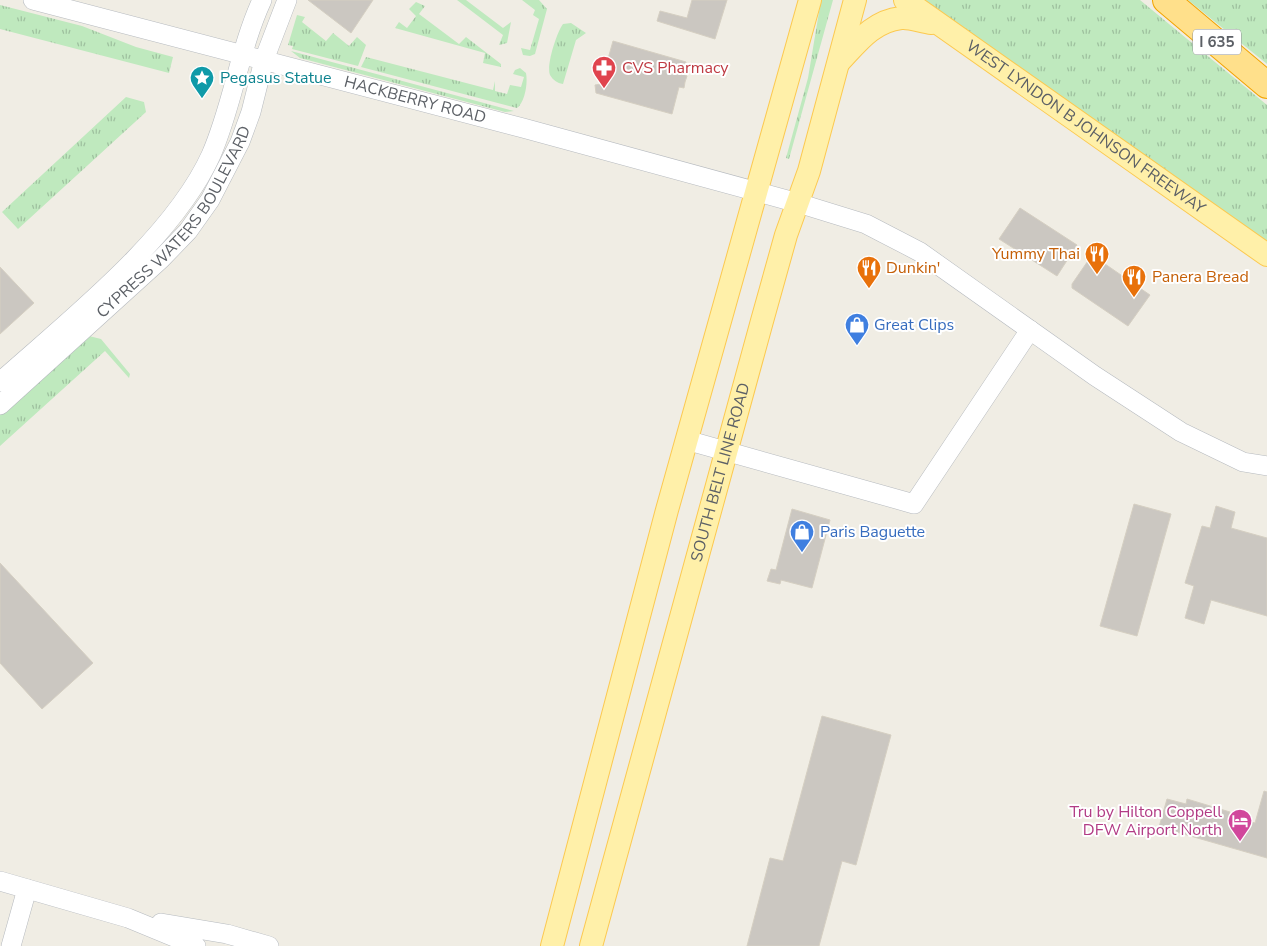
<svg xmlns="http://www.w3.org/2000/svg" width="1267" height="946" font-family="'Nunito Sans',sans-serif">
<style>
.grass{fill:url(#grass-tufts)}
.building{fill:#cbc7c1;stroke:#d5cfc2}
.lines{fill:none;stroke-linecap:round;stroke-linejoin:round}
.minor-casing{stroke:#b6babf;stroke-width:20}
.major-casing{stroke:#fcc950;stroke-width:24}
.highway-casing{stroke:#f3a400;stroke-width:28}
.minor{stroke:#fff;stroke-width:19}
.major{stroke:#fff0a9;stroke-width:22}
.highway{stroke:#ffe08b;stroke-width:26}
.labels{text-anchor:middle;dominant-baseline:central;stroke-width:4;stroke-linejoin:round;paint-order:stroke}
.shield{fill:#fff;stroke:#8d9094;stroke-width:1}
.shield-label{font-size:15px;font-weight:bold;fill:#5c6066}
.health-label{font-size:16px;fill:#be3a42;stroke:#fff;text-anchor:start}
.culture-label{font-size:16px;fill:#0d838f;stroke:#fff;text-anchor:start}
.street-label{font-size:16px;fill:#5c6066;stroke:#fff}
.food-label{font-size:16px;fill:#c56008;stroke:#fff;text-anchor:start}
.shop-label{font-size:16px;fill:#366cbe;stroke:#fff;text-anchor:start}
.hotel-label{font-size:16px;fill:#b23c85;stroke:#fff;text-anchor:end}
</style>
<defs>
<pattern id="grass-tufts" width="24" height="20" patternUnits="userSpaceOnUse" patternTransform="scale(1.25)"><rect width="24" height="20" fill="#bfe9be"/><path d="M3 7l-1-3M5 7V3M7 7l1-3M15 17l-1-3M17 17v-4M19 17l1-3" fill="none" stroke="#9ec09e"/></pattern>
</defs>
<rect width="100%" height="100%" fill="#f0ede4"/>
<!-- grass -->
<path class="grass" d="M457 0H466L503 28 511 22 507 43 499 45 503 35Z
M522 0H539L547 9 535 54 530 56 523 55 521 48 530 50 539 19 533 15 535 10Z
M821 0H833L789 159 786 158 808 78Z
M922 0H1140L1267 105V242Z
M1188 0H1267V64Z
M416 2 425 6 419 14 459 44 466 37 501 64V67L483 63 485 53 395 28 399 22 407 28 416 16 409 9Z
M0 5 82 26 136 47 173 57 169 73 0 29Z
M297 15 305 17 302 22 326 41 333 33 349 46 357 37 366 45 358 66 292 49 293 46 288 45Z
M571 23 586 33 576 40 563 84C557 83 553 80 550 75 546 65 557 32 563 24Z
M291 51 514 111 505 112 300 58Z
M366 57 493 90 495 81V91L507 94 510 85 521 87 524 77 513 74 515 70 520 68 526 73C528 83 525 102 517 108L361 67Z
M126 97 144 102 146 112 18 229 2 212Z
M89 336 101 339 130 374 129 378 105 351 0 446V413Z"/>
<!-- building -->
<path class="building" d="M308 0H373L351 33Z
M692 0H727L715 39 657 21 660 11 687 18Z
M613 41 686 62 683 74 687 76 685 82 684 88 679 87 672 114 596 93 595 85 601 84Z
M1020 208 1077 245 1057 276 999 239Z
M1092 255 1150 295 1128 326 1072 288V284Z
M0 267 34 303 0 334Z
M1134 504 1171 514 1137 636 1100 626Z
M1216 506 1235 512 1231 528 1267 538V616L1211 600 1204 624 1185 618 1194 586 1185 583 1202 526 1210 528Z
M792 509 830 520 812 588 781 580 780 584 767 581 771 569 776 570Z
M0 563 93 663 42 709 0 663Z
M822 716 891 735 856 865 842 861 819 946H747L770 858 783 861Z
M1264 791 1267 792V858L1159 827 1167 799 1186 804 1187 799 1230 812 1229 815 1255 823Z"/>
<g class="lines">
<defs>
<g id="minor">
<path id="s1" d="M33 0 523 128 798 203 866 224 920 252 1095 376 1181 432 1243 462 1267 466"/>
<path d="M0 382C68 321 173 239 211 155 233 105 239 50 262 0"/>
<path id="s2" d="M0 405 161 259 188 231 210 200 240 142 251 112 264 60 287 0"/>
<path d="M686 440 914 504 1030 330"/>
<path d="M0 881 128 918 196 946"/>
<path d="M161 923 227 934 269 946"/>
<path d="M11 946 27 889"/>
</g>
<g id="major">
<path id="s3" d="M905 0 1267 255"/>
<path d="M840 61C857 43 873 21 901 18 910 17 922 22 932 23"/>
<path d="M552 946 667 510 810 0"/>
<path id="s4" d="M591 946 762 321 786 235 809 171 855 0"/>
</g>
<path id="highway" d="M1166 0 1267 85"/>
</defs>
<!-- minor casing -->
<use href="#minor" class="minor-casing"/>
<!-- major casing -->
<use href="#major" class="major-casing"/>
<!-- highway casing -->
<use href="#highway" class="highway-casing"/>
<!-- minor -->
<use href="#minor" class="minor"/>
<!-- major -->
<use href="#major" class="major"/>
<!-- highway -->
<use href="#highway" class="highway"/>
</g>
<!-- icons -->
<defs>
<symbol id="pharmacy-pin" viewBox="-11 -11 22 30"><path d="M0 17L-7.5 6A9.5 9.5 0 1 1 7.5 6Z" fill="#e0444e" stroke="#fff"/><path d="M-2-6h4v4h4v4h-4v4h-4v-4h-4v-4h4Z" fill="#fff"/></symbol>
<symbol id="sight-pin" viewBox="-11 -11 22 30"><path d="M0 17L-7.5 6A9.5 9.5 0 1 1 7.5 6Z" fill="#0f9aa8" stroke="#fff"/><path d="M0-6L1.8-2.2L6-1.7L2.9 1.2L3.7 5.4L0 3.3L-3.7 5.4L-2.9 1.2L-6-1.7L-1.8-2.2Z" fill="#fff"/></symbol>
<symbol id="restaurant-pin" viewBox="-11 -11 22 30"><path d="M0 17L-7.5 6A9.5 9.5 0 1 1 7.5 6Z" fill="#e8710a" stroke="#fff"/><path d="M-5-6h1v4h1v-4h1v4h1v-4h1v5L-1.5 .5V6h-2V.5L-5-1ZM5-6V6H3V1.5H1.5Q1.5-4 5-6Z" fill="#fff"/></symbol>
<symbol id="shop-pin" viewBox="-11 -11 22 30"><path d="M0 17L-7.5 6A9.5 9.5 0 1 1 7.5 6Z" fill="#3f7fe0" stroke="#fff"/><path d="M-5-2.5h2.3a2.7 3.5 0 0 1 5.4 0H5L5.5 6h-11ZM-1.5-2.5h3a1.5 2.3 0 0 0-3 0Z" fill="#fff"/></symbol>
<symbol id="hotel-pin" viewBox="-11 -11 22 30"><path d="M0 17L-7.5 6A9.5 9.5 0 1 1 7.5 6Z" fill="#d1479c" stroke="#fff"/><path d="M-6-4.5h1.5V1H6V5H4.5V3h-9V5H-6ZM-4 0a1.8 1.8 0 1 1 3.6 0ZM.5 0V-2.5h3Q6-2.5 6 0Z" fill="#fff"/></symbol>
</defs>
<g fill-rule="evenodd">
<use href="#pharmacy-pin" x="590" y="54" width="28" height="38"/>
<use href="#sight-pin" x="188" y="64" width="28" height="38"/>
<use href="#restaurant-pin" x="1083" y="240" width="28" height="38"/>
<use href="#restaurant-pin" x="855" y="254" width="28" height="38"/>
<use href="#restaurant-pin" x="1120" y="263" width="28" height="38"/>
<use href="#shop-pin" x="843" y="311" width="28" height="38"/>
<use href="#shop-pin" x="788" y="518" width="28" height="38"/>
<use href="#hotel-pin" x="1226" y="807" width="28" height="38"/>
</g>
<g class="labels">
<!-- shield labels -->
<rect class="shield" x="1193" y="29.5" width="48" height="25" rx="4"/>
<g class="shield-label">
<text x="1217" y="42">I 635</text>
</g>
<!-- health labels -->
<g class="health-label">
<text x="622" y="68">CVS Pharmacy</text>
</g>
<!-- culture labels -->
<g class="culture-label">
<text x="220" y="78">Pegasus Statue</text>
</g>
<!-- street labels -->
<g class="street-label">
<text stroke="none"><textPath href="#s1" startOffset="395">HACKBERRY ROAD</textPath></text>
<text stroke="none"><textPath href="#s3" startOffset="221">WEST LYNDON B JOHNSON FREEWAY</textPath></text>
<text stroke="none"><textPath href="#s2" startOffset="255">CYPRESS WATERS BOULEVARD</textPath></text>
<text stroke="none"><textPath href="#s4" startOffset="491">SOUTH BELT LINE ROAD</textPath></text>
</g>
<!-- food labels -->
<g class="food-label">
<text x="1080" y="254" text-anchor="end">Yummy Thai</text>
<text x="886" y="268">Dunkin'</text>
<text x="1152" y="277">Panera Bread</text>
</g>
<!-- shop labels -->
<g class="shop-label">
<text x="874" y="325">Great Clips</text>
<text x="820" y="532">Paris Baguette</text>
</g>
<!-- hotel labels -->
<g class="hotel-label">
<text x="1222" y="812">Tru by Hilton Coppell<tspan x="1222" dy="18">DFW Airport North</tspan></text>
</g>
</g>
</svg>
